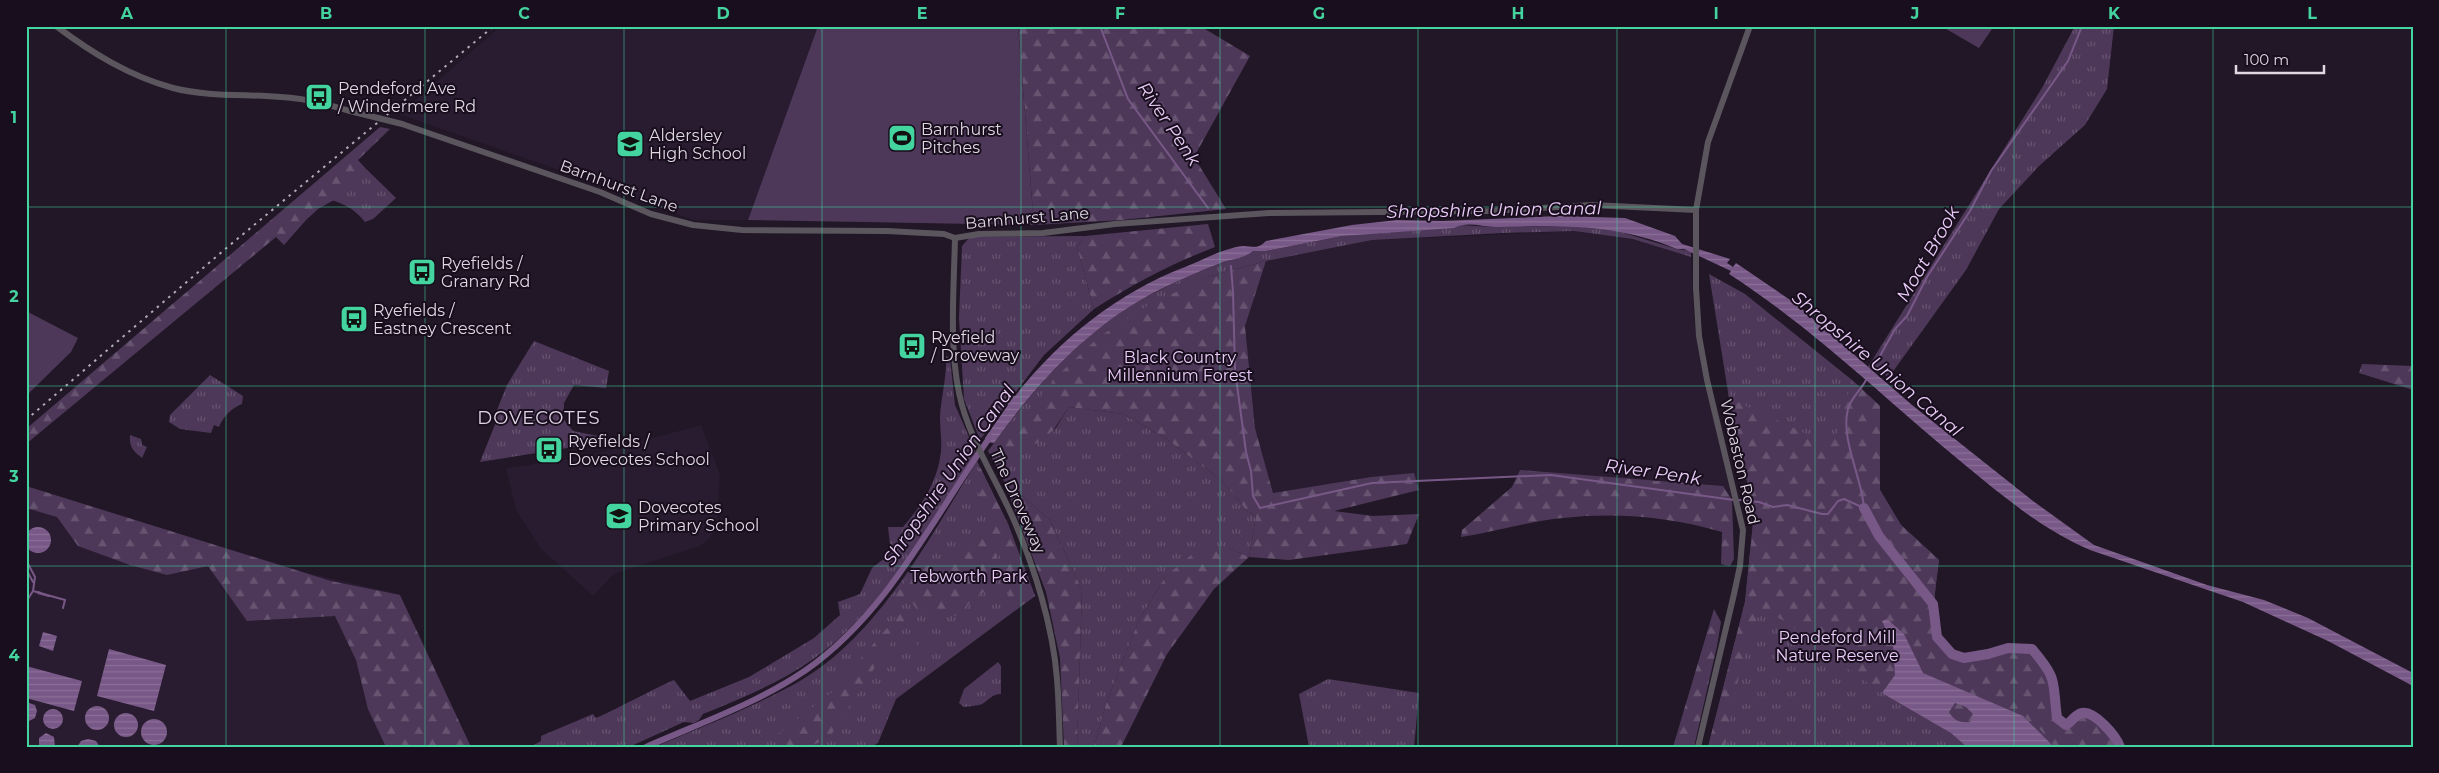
<svg xmlns="http://www.w3.org/2000/svg" width="2439" height="773" font-family="Montserrat,sans-serif">
<style>
.built{fill:#291b30}
.grass{fill:url(#grass-tufts)}
.forest{fill:url(#forest-firs)}
.garden{fill:#4e3859}
.water{fill:url(#water-rules);fill-rule:evenodd}
.lines{fill:none;stroke-linecap:round;stroke-linejoin:round}
.stream{stroke:#785887;stroke-width:2}
.canal{stroke:#785887;stroke-width:6}
.river{stroke:#785887;stroke-width:10}
.tertiary{stroke:#5b565e;stroke-width:6}
.rail{stroke:#b3abb7;stroke-width:2;stroke-dasharray:2.5 5;stroke-linecap:butt}
.tertiary-bridge{stroke:#5b565e;stroke-width:6}
.grid{fill:none;stroke:#43d4a0;stroke-width:1;stroke-opacity:0.55}
.labels{text-anchor:middle;dominant-baseline:central;stroke-width:4;stroke-linejoin:round;paint-order:stroke}
.poi-label{font-size:16px;fill:#dfd8e3;stroke:#180e1d;text-anchor:start}
.street-label{font-size:16px;fill:#dfd8e3;stroke:#180e1d}
.park-label{font-size:16px;fill:#ebcdf9;stroke:#180e1d}
.water-label{font-size:18px;font-style:italic;fill:#ebcdf9;stroke:#180e1d}
.neighbourhood-label{font-size:18px;letter-spacing:1px;fill:#e1d3e7;stroke:#180e1d}
.neatline{fill:none;stroke:#43d4a0;stroke-width:2}
.grid-label{font-size:16px;text-anchor:middle;font-weight:bold;fill:#43d4a0}
</style>
<defs>
<pattern id="grass-tufts" width="24" height="20" patternUnits="userSpaceOnUse" patternTransform="scale(1.25)"><rect width="24" height="20" fill="#4e3859"/><path d="M3 7l-1-3M5 7V3M7 7l1-3M15 17l-1-3M17 17v-4M19 17l1-3" fill="none" stroke="#675471"/></pattern>
<pattern id="forest-firs" width="22" height="20" patternUnits="userSpaceOnUse" patternTransform="scale(1.25)"><rect width="22" height="20" fill="#4e3859"/><path d="M5 1l3.5 6h-7zM16 11l3.5 6h-7z" fill="#675471"/></pattern>
<pattern id="water-rules" width="6" height="5" patternUnits="userSpaceOnUse" patternTransform="scale(1.25)"><rect width="6" height="5" fill="#785887"/><path d="M0 2.5h6" fill="none" stroke="#8b6f98"/></pattern>
</defs>
<rect width="100%" height="100%" fill="#211726"/>
<!-- built -->
<path class="built" d="M501 26H818L748 220H694L620 194 594 175 570 174 399 114Z
M1574 231 1633 239 1691 257 1694 321 1705 387 1731 483 1732 500 1551 475 1416 481 1414 474 1371 477 1273 493 1255 428 1245 326 1266 261 1372 240Z
M701 425 720 475 717 521 710 538 700 546 614 574 593 596 541 549 516 510 506 468 583 457Z
M26 487 308 573 399 594 471 747H26Z"/>
<!-- grass -->
<path class="grass" d="M2075 26H2114L2107 89 2085 125 2039 166 1999 209 1966 270 1889 377 1868 367 2042 88Z
M357 160 396 198 373 219 365 222C353 207 341 202 323 198Z
M1460 225 1493 227 1576 226 1617 231 1677 249 1691 251V257L1633 239 1574 231 1503 233 1372 240 1266 261 1207 277 1099 337 1052 434 1069 407 1123 414 1165 438 1222 481 1247 511 1256 516 1249 557 1231 549 1165 577 1138 622 1106 704 1094 747H1077L1082 590 1050 520 1003 479 988 451C1035 387 1085 327 1158 291 1179 280 1202 270 1225 262 1234 259 1245 258 1253 251H1266L1342 236Z
M1085 236 1077 247 1094 309 1044 355 1012 397 1006 399 1007 403 980 440 964 399 959 318 962 246 970 237Z
M1709 274 1745 294 1852 380 1880 406V490L1901 525 1939 560C1934 603 1919 668 1987 655 2003 651 2015 645 2032 649 2039 657 2047 665 2052 674 2060 690 2048 715 2066 725L2084 713C2097 714 2115 735 2120 747H1708L1745 602 1754 513 1729 398Z
M534 341 609 371 606 388 574 385 564 403V420L573 431 603 437 605 442 480 462 496 422 493 420 507 385Z
M946 356 950 358 955 405 976 453C929 523 882 612 812 660 778 684 741 698 703 714L699 720 694 723 684 722 629 747H530L541 741V736L593 714 596 718C623 706 647 692 674 680L690 701 749 677 814 638 840 615 838 602 860 594 872 568 891 553 888 527H903C923 503 937 483 941 452 942 441 940 429 940 417 941 397 947 377 946 356Z
M210 375 243 396 242 404C231 408 223 417 219 427L214 425 211 433 180 429 169 422 170 415Z
M130 435 141 439 142 445 147 447 142 458C133 451 129 447 130 435Z
M977 461 1008 524 1035 596 896 699 878 743 871 747H655C703 726 754 707 800 681 880 634 930 537 977 461Z
M998 662 1001 666V694C992 694 989 700 982 704 977 706 969 706 964 707L959 703 964 689Z
M1328 679 1419 693 1414 747H1309L1299 694Z"/>
<!-- forest -->
<path class="forest" d="M1018 26H1200L1250 56 1194 157 1226 209 1122 220 1034 225Z
M380 127 390 129 358 160 365 168 334 200 318 209 306 220 284 245 276 237 26 444V429Z
M1208 224 1215 247C1173 263 1133 284 1094 309L1077 247 1085 236Z
M1266 261 1245 326 1255 428 1273 493 1371 477 1414 473 1419 490 1334 511 1373 516 1419 514 1407 544 1289 560 1249 557 1214 589 1167 654 1121 747H1094L1106 704 1138 622 1165 577 1197 550 1231 549 1249 557 1256 516 1247 511 1222 481 1165 438 1123 414 1069 407C1050 435 1045 445 1010 451L1002 442 1058 375 1099 337 1147 306 1207 277Z
M2362 364 2413 366V390L2359 373Z
M1852 380 1880 406V490L1901 525 1939 560C1936 587 1922 653 1964 658 1970 659 1980 656 1987 655 2003 651 2015 645 2032 649 2039 657 2047 665 2052 674 2060 690 2048 715 2066 725 2072 721 2076 714 2082 713 2095 711 2116 736 2120 747H2054L2049 737 2023 716 1923 673 1904 634 1887 619 1882 622 1893 645 1895 675 1882 693 1822 651 1787 622 1760 609 1740 670 1725 747H1708L1745 602 1754 514 1729 398 1826 443 1836 435Z
M980 467 1008 524 1035 596 1007 616 1009 585 984 507 974 484Z
M1520 470 1723 486 1732 500 1734 559 1730 566 1721 564 1722 532C1671 517 1616 512 1563 518 1529 521 1495 532 1461 537L1462 530 1512 487Z
M1003 479 1050 520 1082 590 1077 747H1064L1060 658 1046 592Z
M26 486 331 581 400 595 471 747H386L368 709 356 660 335 616 247 621 208 566 167 575 130 565 78 546 57 517 26 508Z
M989 529 1000 569 994 575 984 592 973 599 959 616C937 615 914 620 910 594L902 600 894 598 920 559 925 567C933 563 937 565 945 562 959 558 967 540 977 531Z
M1714 609 1721 622 1717 646 1694 747H1673Z
M901 612 907 613 905 621 831 735C809 750 797 752 773 738L831 693Z
M1955 703 1966 707 1973 714 1970 723C1960 723 1954 721 1949 712Z"/>
<!-- garden -->
<path class="garden" d="M818 26H1018L1034 225 748 220Z
M1941 26H1994L1979 48Z
M26 311 78 338 71 352 26 396Z
M924 635 937 643 925 663 912 654Z"/>
<!-- water -->
<path class="water" d="M1559 216 1625 218 1675 236 1682 244 1730 259 1727 263 1733 267 1736 263 1796 304 1912 405 2033 501 2094 545 2207 585 2264 600 2308 618 2413 673V686L2328 641 2243 602 2090 550C2043 530 2004 497 1965 465 1887 401 1814 329 1729 274L1731 271 1684 249H1677C1613 223 1562 226 1496 227 1481 227 1468 221 1454 228L1342 236 1266 251H1253C1245 258 1234 259 1224 262 1202 270 1179 280 1157 291 1089 326 1038 382 994 443L986 442 985 438 1008 405 1006 399 1008 397 1015 396C1060 339 1117 293 1185 267 1203 260 1224 248 1243 246 1253 246 1257 250 1266 241L1352 225 1397 220 1442 221Z
M25 540a13 13 0 1 1 26 0a13 13 0 1 1-26 0Z
M1887 619 1904 634 1923 673 2023 716 2054 747H1967L1951 733 1882 693 1895 675 1893 645 1882 621ZM1955 703 1966 707 1973 714 1970 722C1960 723 1954 721 1949 712Z
M43 632 57 636 53 651 39 646Z
M109 649 166 665 154 711 97 696Z
M26 666 82 681 74 711 26 698Z
M26 702 35 705 37 711 35 718 27 722Z
M85 718a12 12 0 1 1 24 0a12 12 0 1 1-24 0Z
M43 719a10 10 0 1 1 20 0a10 10 0 1 1-20 0Z
M114 725a12 12 0 1 1 24 0a12 12 0 1 1-24 0Z
M141 732a13 13 0 1 1 26 0a13 13 0 1 1-26 0Z
M46 733 54 737 55 747H39V738Z
M88 739 96 741 100 747H77L81 741Z"/>
<g class="lines">
<!-- stream -->
<path class="stream" d="M1100 26 1128 99 1208 208
M1231 266 1233 292 1235 370 1246 452 1251 471 1253 496 1260 508 1372 483 1551 475 1734 500
M1871 372 1895 329 1907 316 1927 277 1970 211 1991 171 2068 61 2082 26
M1739 500 1759 502 1773 507 1787 505 1822 514H1828L1838 501 1844 499 1864 508
M1864 508C1862 478 1840 438 1848 409 1851 398 1861 390 1866 380
M26 560 35 577 33 591
M26 569 33 582
M38 592 49 596
M38 593 49 596
M26 602 33 591 65 600 63 608"/>
<!-- canal -->
<path class="canal" d="M646 747C700 723 758 703 806 670 889 612 933 517 990 437"/>
<!-- river -->
<path class="river" d="M1864 508 1879 536 1933 604 1937 637 1952 654 1964 658 1988 654 2008 648 2032 649C2059 681 2052 680 2057 718L2066 725C2072 722 2075 714 2082 713 2095 711 2116 736 2120 747"/>
<!-- tertiary -->
<path class="tertiary" d="M56 26C92 53 129 76 173 88 216 99 262 92 306 100 320 102 335 107 350 111
M402 124 600 192 651 214 693 225 742 230 887 231 944 234 955 238 979 234 1043 233 1115 224 1269 213 1490 211 1592 205 1696 210
M955 238C954 287 949 345 959 393 968 437 995 477 1013 518 1034 566 1053 626 1057 679 1059 701 1059 724 1060 747
M1698 747 1734 594 1740 566 1743 530 1707 380 1699 336 1696 288V210L1708 142 1750 26"/>
<!-- rail -->
<path class="rail" d="M26 420 224 250 494 26"/>
<!-- tertiary-bridge -->
<path class="tertiary-bridge" d="M350 111 402 124"/>
</g>
<!-- grid -->
<path class="grid" d="M226 26V747M425 26V747M624 26V747M822 26V747M1021 26V747M1220 26V747M1418 26V747M1617 26V747M1815 26V747M2014 26V747M2213 26V747M26 207H2413M26 386H2413M26 566H2413"/>
<!-- icons -->
<defs>
<symbol id="bus-square" viewBox="-11 -11 22 22"><rect x="-9" y="-9" width="18" height="18" rx="4" fill="#43d4a0" stroke="#180e1d"/><path d="M-5-6H5V4H4V6H2V4H-2V6H-4V4H-5ZM-3.5-4V0h7V-4ZM-3.5 1.2v1.5H-2V1.2ZM2 1.2v1.5H3.5V1.2Z" fill="#111"/></symbol>
<symbol id="stadium-square" viewBox="-11 -11 22 22"><rect x="-9" y="-9" width="18" height="18" rx="4" fill="#43d4a0" stroke="#180e1d"/><path d="M0-5a6.5 5 0 1 0 0 10a6.5 5 0 1 0 0-10ZM-3.5-1.8h7v3.6h-7Z" fill="#111"/></symbol>
<symbol id="school-square" viewBox="-11 -11 22 22"><rect x="-9" y="-9" width="18" height="18" rx="4" fill="#43d4a0" stroke="#180e1d"/><path d="M0-5L7-2L0 1L-7-2ZM-4 1L0 2.5L4 1V4Q0 6-4 4Z" fill="#111"/></symbol>
</defs>
<g fill-rule="evenodd">
<use href="#bus-square" x="303" y="81" width="32" height="32"/>
<use href="#stadium-square" x="886" y="122" width="32" height="32"/>
<use href="#school-square" x="614" y="128" width="32" height="32"/>
<use href="#bus-square" x="406" y="256" width="32" height="32"/>
<use href="#bus-square" x="338" y="303" width="32" height="32"/>
<use href="#bus-square" x="896" y="330" width="32" height="32"/>
<use href="#bus-square" x="533" y="434" width="32" height="32"/>
<use href="#school-square" x="603" y="500" width="32" height="32"/>
</g>
<g class="labels">
<!-- poi labels -->
<g class="poi-label">
<text x="338" y="88">Pendeford Ave<tspan x="338" dy="18">/ Windermere Rd</tspan></text>
<text x="921" y="129">Barnhurst<tspan x="921" dy="18">Pitches</tspan></text>
<text x="649" y="135">Aldersley<tspan x="649" dy="18">High School</tspan></text>
<text x="441" y="263">Ryefields /<tspan x="441" dy="18">Granary Rd</tspan></text>
<text x="373" y="310">Ryefields /<tspan x="373" dy="18">Eastney Crescent</tspan></text>
<text x="931" y="337">Ryefield<tspan x="931" dy="18">/ Droveway</tspan></text>
<text x="568" y="441">Ryefields /<tspan x="568" dy="18">Dovecotes School</tspan></text>
<text x="638" y="507">Dovecotes<tspan x="638" dy="18">Primary School</tspan></text>
</g>
<!-- street labels -->
<g class="street-label">
<text transform="translate(619 186) rotate(20)">Barnhurst Lane</text>
<text transform="translate(1027 218) rotate(-5)">Barnhurst Lane</text>
<text transform="translate(1740 462) rotate(77)">Wobaston Road</text>
<text transform="translate(1018 501) rotate(66)">The Droveway</text>
</g>
<!-- park labels -->
<g class="park-label">
<text x="1180" y="357">Black Country<tspan x="1180" dy="18">Millennium Forest</tspan></text>
<text x="969" y="576">Tebworth Park</text>
<text x="1837" y="637">Pendeford Mill<tspan x="1837" dy="18">Nature Reserve</tspan></text>
</g>
<!-- water labels -->
<g class="water-label">
<text transform="translate(1169 124) rotate(56)">River Penk</text>
<text transform="translate(1494 210) rotate(-1)">Shropshire Union Canal</text>
<text transform="translate(1928 254) rotate(-60)">Moat Brook</text>
<text transform="translate(1877 364) rotate(40)">Shropshire Union Canal</text>
<text transform="translate(1653 472) rotate(8)">River Penk</text>
<text transform="translate(949 475) rotate(-55)">Shropshire Union Canal</text>
</g>
<!-- neighbourhood labels -->
<g class="neighbourhood-label">
<text x="539" y="418">DOVECOTES</text>
</g>
</g>
<!-- border -->
<rect width="2439" height="773" fill="none" stroke="#180e1d" stroke-width="55"/>
<!-- scale -->
<path d="M2236 65v8h88v-8" fill="none" stroke="#dfd8e3" stroke-width="2.5"/>
<text x="2244" y="65" font-size="15" fill="#dfd8e3" stroke="#180e1d" stroke-width="4" paint-order="stroke">100 m</text>
<rect x="28" y="28" width="2384" height="718" class="neatline"/>
<g class="grid-label">
<text x="127" y="19">A</text>
<text x="326" y="19">B</text>
<text x="524" y="19">C</text>
<text x="723" y="19">D</text>
<text x="922" y="19">E</text>
<text x="1120" y="19">F</text>
<text x="1319" y="19">G</text>
<text x="1518" y="19">H</text>
<text x="1716" y="19">I</text>
<text x="1915" y="19">J</text>
<text x="2114" y="19">K</text>
<text x="2312" y="19">L</text>
<text x="14" y="123">1</text>
<text x="14" y="302">2</text>
<text x="14" y="482">3</text>
<text x="14" y="661">4</text>
</g>
</svg>
